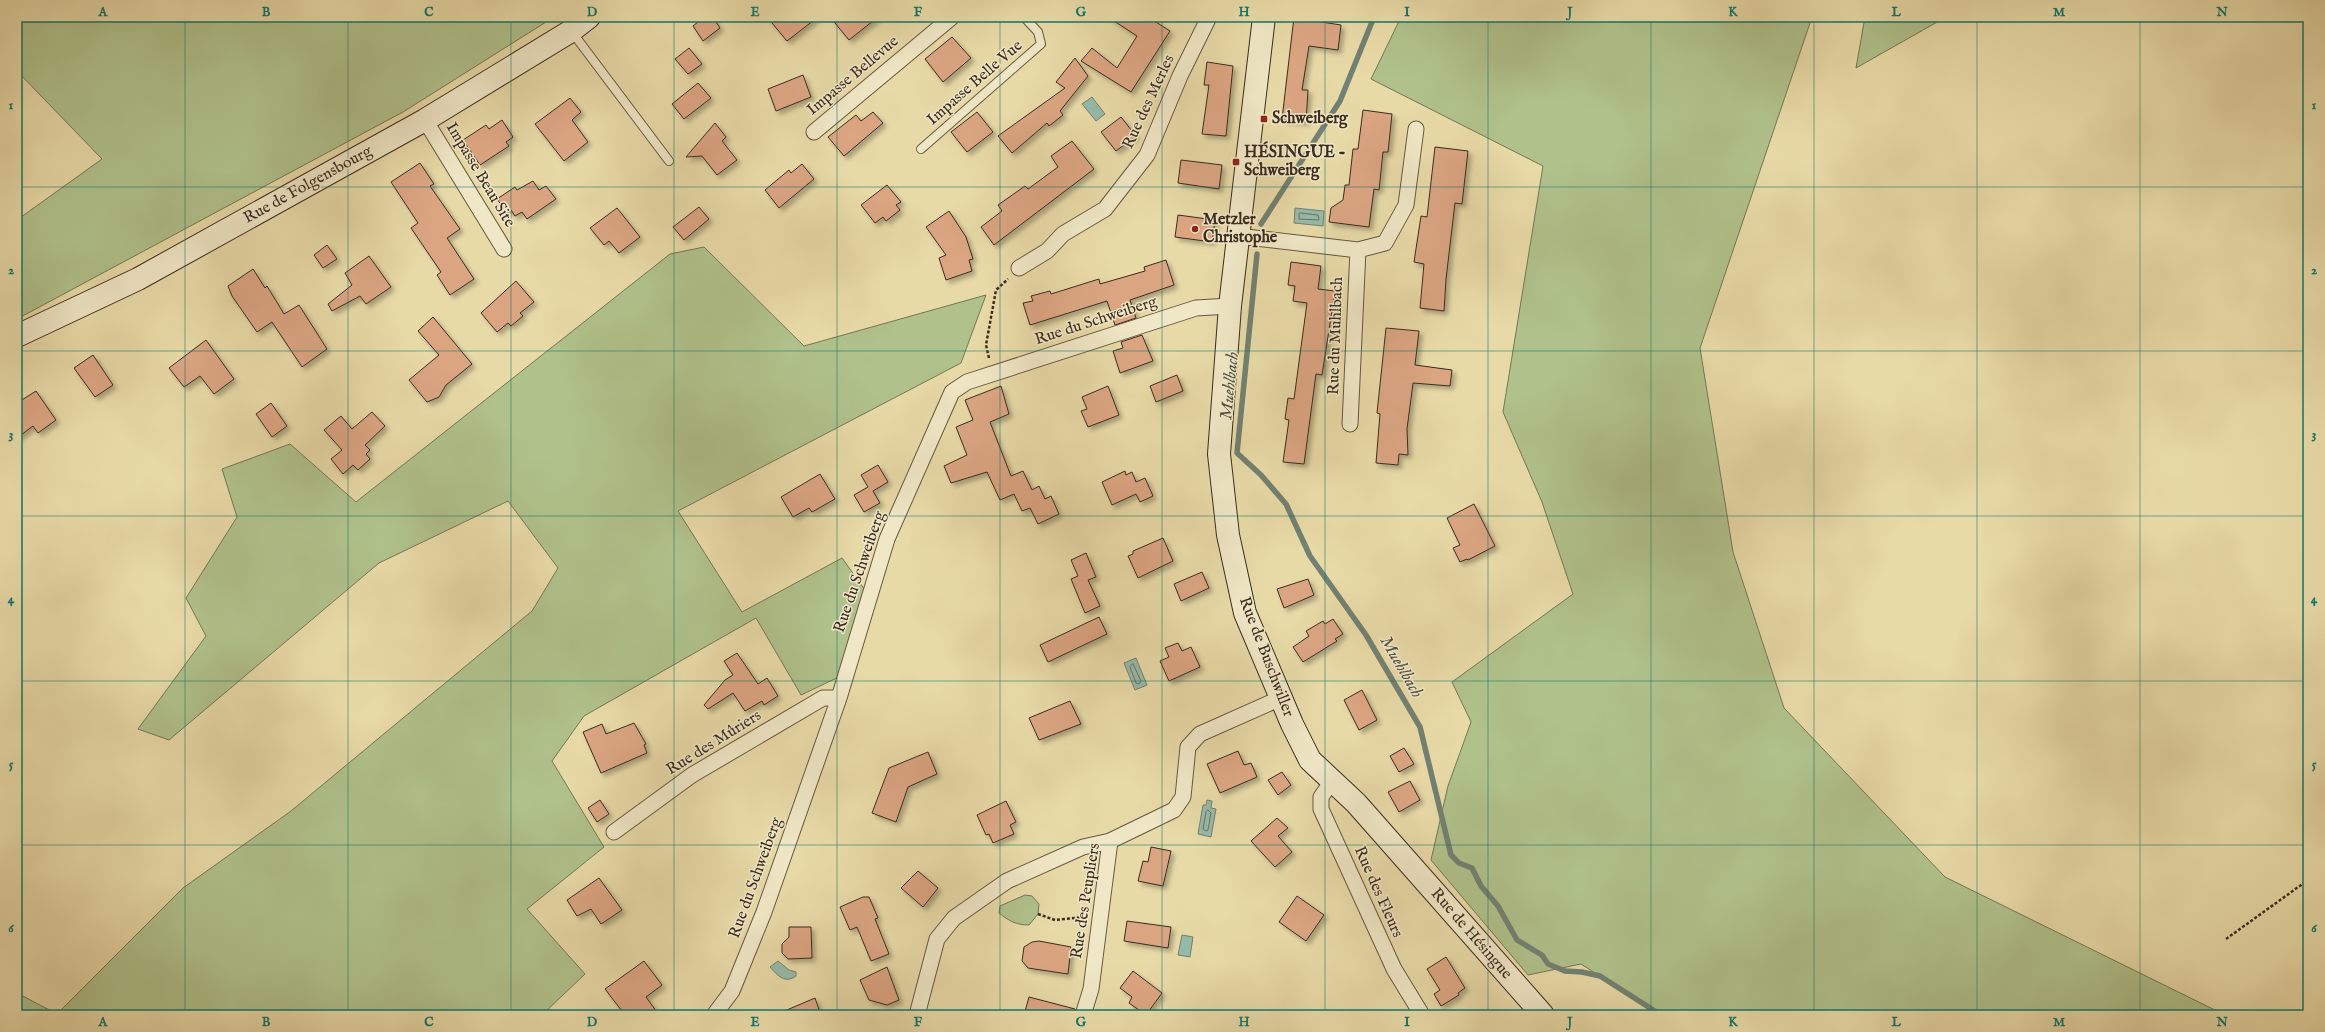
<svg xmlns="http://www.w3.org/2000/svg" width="2325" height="1032" font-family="'IM FELL English',serif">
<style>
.green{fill:#b0c18b;stroke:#767655}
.water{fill:#97baaa;stroke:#728172}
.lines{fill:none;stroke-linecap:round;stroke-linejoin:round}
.shore{stroke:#697364;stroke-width:1}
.stream{stroke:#728172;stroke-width:5.5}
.building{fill:#dba582;stroke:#3b2c1f;filter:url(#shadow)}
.lane-casing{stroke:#665841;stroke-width:10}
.street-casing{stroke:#665841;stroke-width:17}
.secondary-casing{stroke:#3b2c1f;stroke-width:24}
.path{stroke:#3b2c1f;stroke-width:2.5;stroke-dasharray:3 2;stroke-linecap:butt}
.lane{stroke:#f0e7c6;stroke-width:8}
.street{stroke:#f0e7c6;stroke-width:15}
.secondary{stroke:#f0e7c6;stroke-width:22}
.grid{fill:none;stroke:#0f766e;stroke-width:1;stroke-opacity:0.55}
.poi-dot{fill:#8f2418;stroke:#f0e7c6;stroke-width:1.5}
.labels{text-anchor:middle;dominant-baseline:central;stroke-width:3;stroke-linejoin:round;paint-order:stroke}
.street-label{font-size:16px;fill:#3b2c1f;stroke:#f0e7c6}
.poi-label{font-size:16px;font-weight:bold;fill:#3b2c1f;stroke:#f0e7c6;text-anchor:start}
.water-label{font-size:17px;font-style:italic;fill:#525042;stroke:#f0e7c6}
.neatline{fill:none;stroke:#0f766e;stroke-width:1.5}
.grid-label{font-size:13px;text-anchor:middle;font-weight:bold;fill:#0f766e}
</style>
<defs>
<filter id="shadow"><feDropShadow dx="3.5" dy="3.5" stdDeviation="2" flood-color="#0004"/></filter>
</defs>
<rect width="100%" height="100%" fill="#e8daa7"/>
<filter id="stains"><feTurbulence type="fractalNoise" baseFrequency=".005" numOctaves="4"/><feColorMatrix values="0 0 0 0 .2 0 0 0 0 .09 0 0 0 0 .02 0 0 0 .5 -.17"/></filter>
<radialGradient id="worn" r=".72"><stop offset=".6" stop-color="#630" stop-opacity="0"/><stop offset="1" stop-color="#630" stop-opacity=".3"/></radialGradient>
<!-- green -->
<path class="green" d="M17 17H554L403 112 17 319V220L102 159 17 71Z
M1401 17H1812L1700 348 1733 552 1784 708 1945 877 2225 1015H1660L1581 964 1528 975 1431 860 1448 786 1471 722 1452 682 1573 594 1542 502 1503 412 1543 166 1371 79Z
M1865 17H1946L1856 68Z
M704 247 804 346 986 295 961 363 678 511 742 612 842 558 865 590 843 675 801 695 756 618 584 716 552 761 604 847 527 909 585 974 542 1015H17V993L57 1014 183 888 291 811 532 611 558 568 508 501 379 563 169 740 138 729 206 636 186 598 237 517 222 469 290 444 356 502 670 254Z
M1025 895 1032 896 1039 904 1038 914 1029 925C1016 925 1009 921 999 913L1000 906Z"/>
<!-- water -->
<path class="water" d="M1092 97 1105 114 1096 121 1082 104Z
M1295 208 1324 211 1323 226 1294 223Z
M1136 658 1147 685 1135 690 1124 663Z
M1207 800 1212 801 1211 808 1216 809 1211 837 1198 834 1203 805H1206Z
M1182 935 1193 937 1190 957 1178 955Z
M778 961 789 970 796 972V976C785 984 778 976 770 967Z"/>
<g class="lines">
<!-- shore -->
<path class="shore" d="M1301 213 1318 215 1319 220 1299 219V214Z
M1133 664 1141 681 1139 684 1136 683 1130 667Z
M1208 810 1211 813 1208 830 1206 831 1203 829 1206 812Z"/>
<!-- stream -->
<path class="stream" d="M1261 224 1340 101 1374 17
M1257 254 1237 453 1261 475 1286 504 1310 556 1366 635 1420 727 1451 855 1459 863 1472 868 1481 886 1498 906 1517 940 1542 955 1548 964 1565 971 1582 972 1600 976 1661 1015"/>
</g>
<!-- building -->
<path class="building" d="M704 17H713L720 28 703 41 693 26Z
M767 17H818L787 41Z
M830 17H878L849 40Z
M1108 17H1148L1170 31 1131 92 1081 61 1092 48 1117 68 1137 36Z
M1294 17H1316L1315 21 1341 25 1338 50 1309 46 1302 90H1308L1306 122 1282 119Z
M952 37 971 58 943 82 925 59Z
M689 48 702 64 688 74 675 59Z
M1075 58 1088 76 1060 111 1063 115 1049 126 1047 123 1012 153 998 136 1065 88 1056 82Z
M1207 62 1233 66 1226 136 1202 134 1209 85H1204Z
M803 75 811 97 776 111 768 89Z
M698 83 711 98 684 119 672 104Z
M570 98 581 112 572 120 588 142 564 161 535 124Z
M1363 110 1392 114 1388 152H1383L1379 190 1374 189 1369 227 1329 222 1331 208 1343 200 1345 185H1349L1353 149H1358Z
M873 112 883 123 844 156 828 137 856 115 861 121Z
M977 112 993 132 967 152 951 132Z
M1121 117 1136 136 1116 151 1101 132Z
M502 120 513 137 506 142 509 146 480 165 463 140 486 125 489 129Z
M715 123 726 137 722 141 737 160 717 175 702 156 686 157Z
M1072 141 1094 169 994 245 981 227 1002 211 998 205 1025 186 1028 189 1058 167 1051 156Z
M1435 147 1468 151 1462 204 1455 203 1446 279 1444 311 1420 308 1424 264 1414 262 1421 216 1427 217Z
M1181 160 1222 165 1219 189 1178 183Z
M420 163 434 184 430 186 460 229 447 238 474 279 450 295 437 275 441 272 411 228 418 223 391 182Z
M802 164 814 179 779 208 765 190 789 170 791 173Z
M533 181 539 190 546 186 556 199 527 219 522 212 515 216 511 210 507 213 497 199 515 187 517 190Z
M887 185 901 202 896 205 900 210 886 221 883 217 875 223 861 205Z
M699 207 709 219 684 240 673 227Z
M617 208 640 237 619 253 609 241 604 245 590 228Z
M949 211 966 237 973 259 969 260 972 271 946 280 939 258 946 255 926 227Z
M1178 215 1215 220 1212 242 1175 237Z
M327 245 337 259 323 268 314 255Z
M369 256 391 287 366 304 360 296 332 311 328 304 352 285 345 273Z
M1166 260 1174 285 1130 300 1136 318 1115 325 1107 301 1030 325 1023 303 1033 301 1031 296 1050 291 1051 294 1099 279 1100 284 1145 271 1144 267Z
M1291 262 1321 266 1318 289 1335 291 1322 375 1316 374 1304 464 1283 462 1289 420 1285 419 1288 398 1294 399 1307 303 1293 301 1295 286 1288 285Z
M253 269 265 288 267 286 284 314 299 305 327 349 302 367 272 322 257 332 232 296 228 286Z
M516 281 534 302 520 313 523 316 511 326 508 323 497 332 481 313Z
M433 317 472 364 446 385 439 397 427 402 409 380 439 355 418 331Z
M1386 328 1419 331 1415 365 1452 370 1450 386 1413 383 1407 429 1408 455 1399 454 1398 465 1376 463 1380 414 1377 413Z
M1142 335 1153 361 1120 373 1113 351 1123 348 1121 342Z
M206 340 234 379 214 394 200 376 184 387 169 368Z
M93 355 113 385 95 397 74 368Z
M1177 375 1183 391 1156 402 1150 386Z
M1001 386 1009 414 990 422 1011 476 1023 471 1032 490 1039 486 1045 499 1051 496 1059 514 1038 524 1030 508 1022 511 1014 494 1000 500 987 472 951 483 944 466 967 455 956 427 973 420 965 400Z
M1108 386 1119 415 1088 427 1081 411 1087 409 1082 397Z
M36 391 56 420 38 433 33 426 17 438V403Z
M271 403 287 426 272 437 256 414Z
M372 412 385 426 365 445 370 450 366 454 370 459 358 470 353 465 343 474 331 459 342 450 324 430 341 416 352 429Z
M878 465 888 482 873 491 880 503 864 512 854 495 868 487 861 475Z
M1125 471 1126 475 1132 472 1136 482 1145 478 1153 496 1140 502 1136 494 1112 505 1102 482Z
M820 474 835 499 812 512 809 508 793 517 781 497Z
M1474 504 1495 546 1468 560 1467 559 1460 562 1453 548 1460 545 1447 518Z
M1163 538 1173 561 1138 578 1128 556 1133 554V551Z
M1086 553 1096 577 1088 580 1100 606 1085 613 1071 579 1078 576 1071 560Z
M1202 572 1209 588 1181 601 1174 584Z
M1308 579 1314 595 1284 608 1277 589Z
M1099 617 1107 634 1048 662 1040 645Z
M1333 619 1343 634 1335 639 1337 641 1303 662 1293 647 1309 636 1306 631 1323 621 1325 624Z
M1178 643 1182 651 1191 647 1200 667 1169 681 1160 661 1169 657 1165 648Z
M737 653 758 684 767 678 778 696 764 705 762 701 745 711 733 693 708 709 704 705 725 680 733 675 724 661Z
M1362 690 1377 720 1359 730 1344 700Z
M1070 701 1081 724 1039 740 1029 718Z
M634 723 646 744 644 745 647 753 601 773 583 732 602 724 606 734Z
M1404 748 1414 764 1399 772 1390 756Z
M1238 751 1244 765 1251 763 1257 777 1220 793 1207 764Z
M928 752 937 774 908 787 896 822 872 813 889 768Z
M1282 772 1291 785 1278 795 1268 780Z
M1410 781 1420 800 1399 812 1388 792Z
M600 800 609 814 597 822 588 808Z
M1006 801 1016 822 1010 825 1014 834 993 843 989 834 986 835 977 815Z
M1277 818 1288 828 1278 836 1292 852 1275 867 1251 841Z
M1151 847 1171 851 1163 886 1138 881 1143 861 1148 862Z
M918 871 938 888 923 907 901 888Z
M599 878 622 910 601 924 591 909 577 916 567 900Z
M1297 896 1324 915 1306 941 1279 922Z
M863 897H869L878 918 875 919 889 954 871 961 857 927 850 930 840 907Z
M1127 921 1171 927 1168 948 1124 941Z
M789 927H811L812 958 788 959 782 953V944L789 937Z
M1039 941 1071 947 1068 974 1028 968 1022 961 1024 947 1032 942Z
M1446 957 1465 988 1458 993 1459 995 1441 1006 1434 994 1440 990 1427 969Z
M644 961 662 985 646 997 659 1015H625L605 989Z
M887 967 899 1000 887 1005 869 1000 860 980Z
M1133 971 1162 993 1146 1015 1129 1003 1132 997 1120 988Z
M1029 997 1075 1009 1074 1015H1024Z
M815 998 821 1015H775Z"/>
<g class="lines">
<defs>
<path id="lane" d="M572 32 669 161
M921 149 1041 44 1038 32 1024 17"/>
<path id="street" d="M425 120 504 249
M814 132 952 17
M1238 236 1358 250 1385 243 1406 205 1416 129
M1019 268 1047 251 1063 234 1105 209 1147 155 1180 76 1209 17
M1350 424 1358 250
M1332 781 1321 797V809L1394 969 1422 1015
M614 832 692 775 823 698H839
M714 1015 732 991 764 912 839 698 887 539 952 392 967 382 1196 308 1230 306
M917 1015 937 939 954 918 1007 881 1083 847 1110 841
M1083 1015 1091 989 1110 841 1174 810 1183 797 1188 747 1200 734 1281 698"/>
<path id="secondary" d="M1264 17 1230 306 1219 454 1228 535 1245 613 1292 724 1310 760 1356 803 1543 1015
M17 336 138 279 425 120 571 31 589 17"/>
</defs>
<!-- lane casing -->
<use href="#lane" class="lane-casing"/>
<!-- street casing -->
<use href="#street" class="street-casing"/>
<!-- secondary casing -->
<use href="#secondary" class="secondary-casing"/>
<!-- path -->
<path class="path" d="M989 358 986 345 996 290 1008 279
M1038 914 1055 920 1084 917
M2226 939 2308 880"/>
<!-- lane -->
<use href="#lane" class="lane"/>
<!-- street -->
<use href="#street" class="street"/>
<!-- secondary -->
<use href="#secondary" class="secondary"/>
</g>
<!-- grid -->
<path class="grid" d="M185 17V1015M348 17V1015M511 17V1015M674 17V1015M837 17V1015M1000 17V1015M1162 17V1015M1325 17V1015M1488 17V1015M1651 17V1015M1814 17V1015M1977 17V1015M2140 17V1015M17 187H2308M17 351H2308M17 516H2308M17 681H2308M17 845H2308"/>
<!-- markers -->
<g class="poi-dot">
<rect x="1260" y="115" width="8" height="8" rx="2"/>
<rect x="1232" y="158" width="8" height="8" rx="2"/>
<circle cx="1195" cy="229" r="4"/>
</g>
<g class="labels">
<!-- street labels -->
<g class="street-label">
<text transform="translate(853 76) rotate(-40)">Impasse Bellevue</text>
<text transform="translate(975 83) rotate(-41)">Impasse Belle Vue</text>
<text transform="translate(1149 102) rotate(-65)">Rue des Merles</text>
<text transform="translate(480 175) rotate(59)">Impasse Beau Site</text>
<text transform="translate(308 185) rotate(-29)">Rue de Folgensbourg</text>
<text transform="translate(1096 321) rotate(-18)">Rue du Schweiberg</text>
<text transform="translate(1336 336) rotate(-88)">Rue du Muhlbach</text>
<text transform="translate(860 572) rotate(-71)">Rue du Schweiberg</text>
<text transform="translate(1266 657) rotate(69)">Rue de Buschwiller</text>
<text transform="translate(714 743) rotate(-32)">Rue des Mûriers</text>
<text transform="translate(756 878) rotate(-70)">Rue du Schweiberg</text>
<text transform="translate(1378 892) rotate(66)">Rue des Fleurs</text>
<text transform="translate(1086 901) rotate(-81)">Rue des Peupliers</text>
<text transform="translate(1471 934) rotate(49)">Rue de Hésingue</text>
</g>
<!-- poi labels -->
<g class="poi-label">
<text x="1272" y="119">Schweiberg</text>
<text x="1244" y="153">HÉSINGUE -<tspan x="1244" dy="18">Schweiberg</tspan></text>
<text x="1203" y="220">Metzler<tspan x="1203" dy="18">Christophe</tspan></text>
</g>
<!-- water labels -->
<g class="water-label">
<text transform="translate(1230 386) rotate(-84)">Muehlbach</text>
<text transform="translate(1401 667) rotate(60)">Muehlbach</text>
</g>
</g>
<!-- margin -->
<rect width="2325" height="1032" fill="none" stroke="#e8daa7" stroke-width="44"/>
<rect x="22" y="22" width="2281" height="988" class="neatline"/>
<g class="grid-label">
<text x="103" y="16">A</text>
<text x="266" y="16">B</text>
<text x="429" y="16">C</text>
<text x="592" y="16">D</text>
<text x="755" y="16">E</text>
<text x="918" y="16">F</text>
<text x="1081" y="16">G</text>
<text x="1244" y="16">H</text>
<text x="1407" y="16">I</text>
<text x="1570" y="16">J</text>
<text x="1733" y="16">K</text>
<text x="1896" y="16">L</text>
<text x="2059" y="16">M</text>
<text x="2222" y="16">N</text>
<text x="11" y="109">1</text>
<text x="2314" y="109">1</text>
<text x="11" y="274">2</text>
<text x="2314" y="274">2</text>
<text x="11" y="438">3</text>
<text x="2314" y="438">3</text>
<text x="11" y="603">4</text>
<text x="2314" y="603">4</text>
<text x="11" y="768">5</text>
<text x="2314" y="768">5</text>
<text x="11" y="932">6</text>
<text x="2314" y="932">6</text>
<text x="103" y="1026">A</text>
<text x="266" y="1026">B</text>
<text x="429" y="1026">C</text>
<text x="592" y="1026">D</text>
<text x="755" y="1026">E</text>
<text x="918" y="1026">F</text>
<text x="1081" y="1026">G</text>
<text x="1244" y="1026">H</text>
<text x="1407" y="1026">I</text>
<text x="1570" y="1026">J</text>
<text x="1733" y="1026">K</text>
<text x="1896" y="1026">L</text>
<text x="2059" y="1026">M</text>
<text x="2222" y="1026">N</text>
</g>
<rect width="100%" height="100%" filter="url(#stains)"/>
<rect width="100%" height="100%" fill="url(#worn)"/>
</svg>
